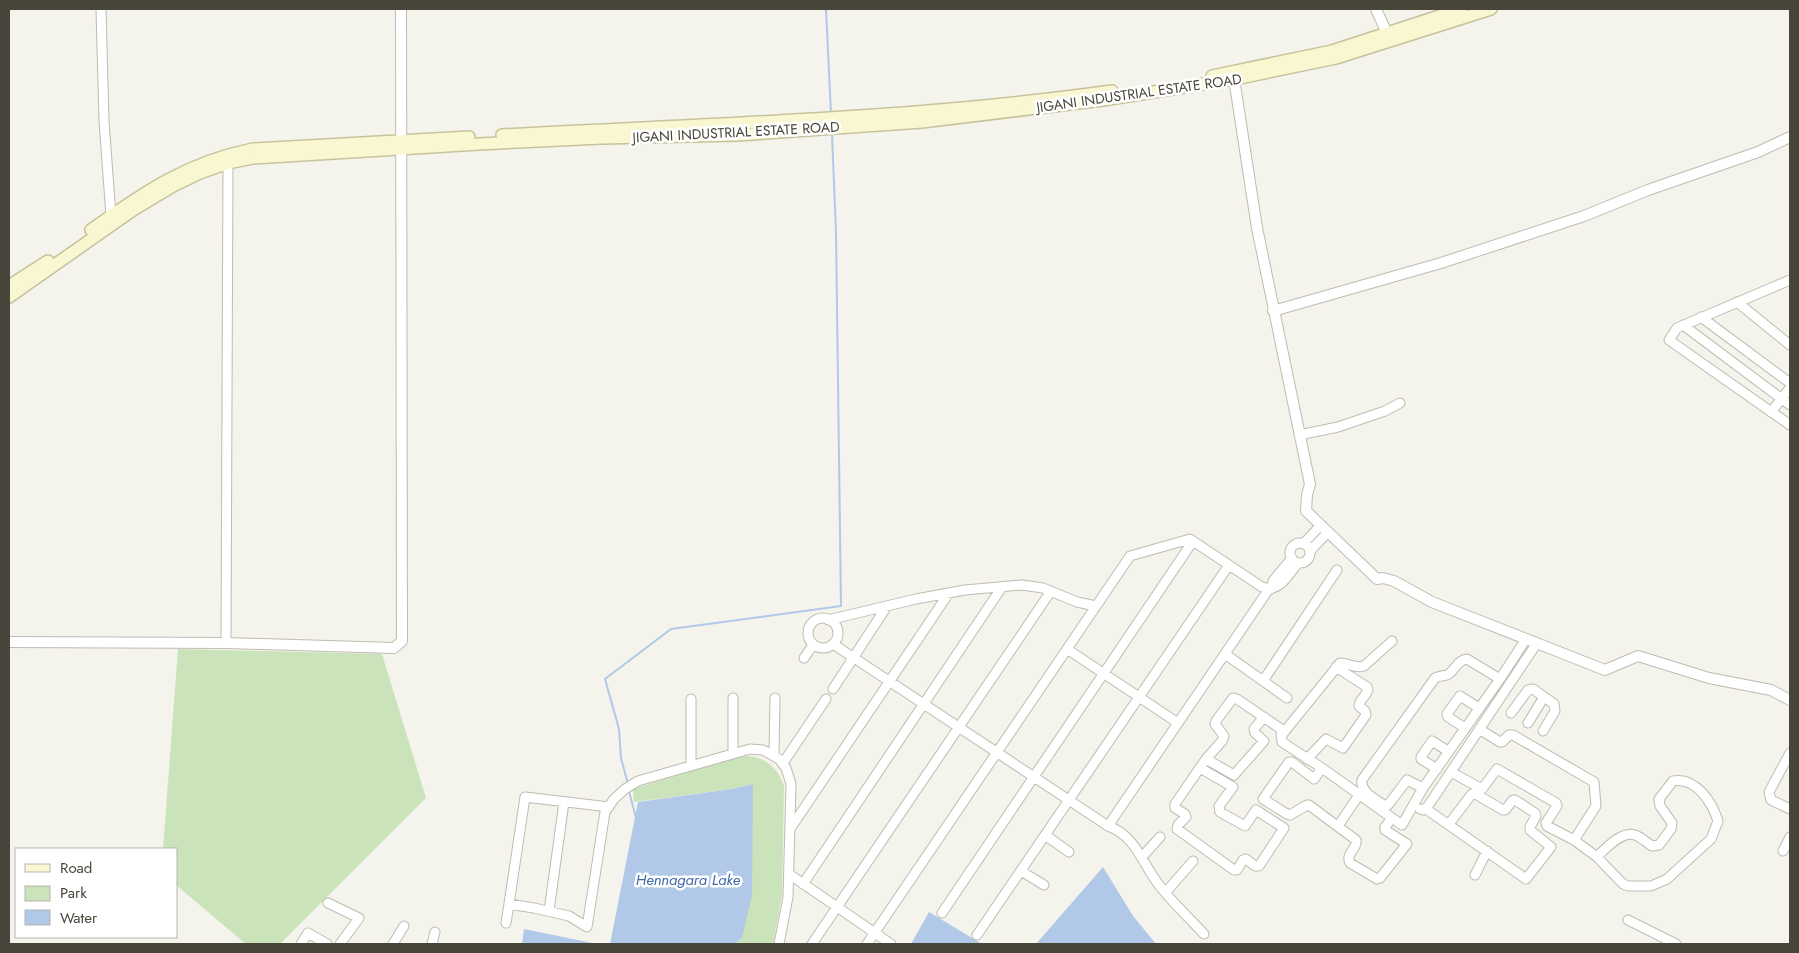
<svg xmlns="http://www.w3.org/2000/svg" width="1799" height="953" font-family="Jost,sans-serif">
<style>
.green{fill:#cae3ba}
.water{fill:#b1c8e9}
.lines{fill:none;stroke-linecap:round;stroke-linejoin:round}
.stream{stroke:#b1c8e9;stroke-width:2}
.minor-casing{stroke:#bfbcb0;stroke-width:11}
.tertiary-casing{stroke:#bfbcb0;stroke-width:12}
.secondary-casing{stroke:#c6c29b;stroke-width:14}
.minor{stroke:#fff;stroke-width:9}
.tertiary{stroke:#fff;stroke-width:10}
.secondary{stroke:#f9f6d2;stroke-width:11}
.labels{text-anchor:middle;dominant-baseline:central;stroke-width:5;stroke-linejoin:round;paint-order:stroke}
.street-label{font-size:14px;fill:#48453b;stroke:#fff}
.water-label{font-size:15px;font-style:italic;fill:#3f6aa8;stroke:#fff}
</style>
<rect width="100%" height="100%" fill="#f4f3ec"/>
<!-- green -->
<path class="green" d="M178 649 382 654 426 798 280 944H246L176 885V849H163Z
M747 756C765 757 778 768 784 786L782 895 773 944H734L742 937 753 784 732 789 634 802 633 790 642 786 735 758Z"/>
<!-- water -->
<path class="water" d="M753 784 752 895 742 938 734 944H610L638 802 732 789Z
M1103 867 1133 916 1156 944H1036Z
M929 912 982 944H911Z
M524 929 597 944H522Z"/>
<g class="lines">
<!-- stream -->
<path class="stream" d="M826 9 831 114
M628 784 621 758 619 729 605 679 671 629 841 606 836 233 832 134
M629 791 636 818"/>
<defs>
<path id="minor" d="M101 9 104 121 111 216
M1790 280 1677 328 1669 340 1790 425
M1737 302 1790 345
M1701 317 1790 383
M1683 325 1790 405
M1771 412 1790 388
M1299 435 1338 427 1385 411 1400 403
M1290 553a10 10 0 1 1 20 0a10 10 0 1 1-20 0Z
M1303 544 1321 525
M1310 551 1328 532
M1271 589 1273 581 1292 558
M808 633a15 15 0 1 1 30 0a15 15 0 1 1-30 0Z
M828 620 916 599 965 590 1022 585 1043 588 1077 602 1096 606
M226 643 228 163
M833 644 1108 826 1269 589
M1067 649 1178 723
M1225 654 1287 698
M804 658 813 645
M1263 681 1337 570
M833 689 887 606
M733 698V754
M691 699V766
M1511 713 1528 690 1533 689 1554 704 1555 711 1543 731
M1264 717 1254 729 1255 733 1264 741 1234 775 1206 759 1222 741 1224 736 1215 724 1216 721 1233 698 1237 699 1281 729 1282 742 1322 768 1402 825 1423 788 1500 679 1526 639
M1528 723 1544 697
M1465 728 1448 717 1447 714 1460 696 1479 708
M1479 729 1500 742H1502L1509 735H1513L1594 782 1596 806 1574 840
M1281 736 1340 663C1349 663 1355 669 1364 666L1392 641
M1790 753 1769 792 1771 800 1790 809
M774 755 775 698
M1307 759 1326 739 1343 748 1366 715 1365 711 1359 706C1359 700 1366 696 1368 690L1367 687 1336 667
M783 763 826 699
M1200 768 1233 787 1219 806 1220 812 1245 826 1256 810 1284 828 1259 866H1255L1246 859 1243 860 1237 870H1234L1177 829 1178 825 1186 817 1185 814 1175 808V804L1206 759
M1322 768 1314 779 1292 762H1289L1263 799 1287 814 1290 815 1307 805H1309L1356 840C1358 849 1345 853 1350 863L1377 879 1380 878 1407 844 1385 830V827L1392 818
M1437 769 1421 759V757L1432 741 1448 751
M1451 772 1482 789 1497 769 1556 803 1557 806 1546 823 1547 826 1574 840 1597 857 1623 884 1628 886H1651L1667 879 1711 839 1718 821C1712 802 1696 777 1673 781L1659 799 1660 806 1672 823 1671 829 1659 845 1652 846C1646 842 1641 837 1635 835 1622 830 1605 849 1597 857
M1423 788 1407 780 1388 805H1384C1375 799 1360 792 1362 780L1435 678C1439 676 1443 676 1447 675 1455 671 1457 660 1467 659L1500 679
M609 807 525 797 509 904 534 908 569 916 587 927 605 812 614 799 625 789 638 781 750 749 763 750 779 759 786 768 791 784 788 897 779 944
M1420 809 1423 810 1428 806 1537 643
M1426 809 1526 879 1551 847 1530 830V827L1536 816 1535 813 1515 800H1513L1505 810H1503L1474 793 1471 795 1449 824
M1108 826C1136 836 1142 863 1159 885 1172 902 1189 918 1204 934
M1338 826 1359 795
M790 829 949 593
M1045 835 1069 852
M1783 851 1790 837
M1142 857 1160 837
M1021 871 1044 885
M789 874 891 944
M1475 875 1487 851
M803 884 1002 587
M1166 892 1193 861
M328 903 359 918 340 944
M549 911 564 802
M942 913 1193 541
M1628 920 1676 944
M506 923 509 904
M977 935 1229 565
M301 944 308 933 327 944
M393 944 404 926
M432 944 435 932
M812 944 1051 591
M867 944 1130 556 1190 539 1262 587C1280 593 1288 575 1298 563"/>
<path id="tertiary" d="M1376 9 1390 40
M1233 72 1257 228 1310 484 1307 495 1306 511 1377 579 1383 578 1394 581 1432 602 1605 670 1638 656 1709 678 1771 690 1790 700
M1273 311 1441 263 1584 216 1648 190 1758 152 1790 137
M9 642 226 643 394 648 402 641 401 9"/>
<path id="secondary" d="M1212 76 1332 51 1461 9
M502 135C706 124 910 119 1112 91
M91 230C144 192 188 162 253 149L469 137
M9 286 48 261
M9 297 133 210 173 186 200 173 228 163 253 158 479 144 601 138 738 135 922 122 1103 100 1235 79 1336 58 1491 9"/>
</defs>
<!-- minor casing -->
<use href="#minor" class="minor-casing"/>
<!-- tertiary casing -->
<use href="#tertiary" class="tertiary-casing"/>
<!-- secondary casing -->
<use href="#secondary" class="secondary-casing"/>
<!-- minor -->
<use href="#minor" class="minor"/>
<!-- tertiary -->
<use href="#tertiary" class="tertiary"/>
<!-- secondary -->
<use href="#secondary" class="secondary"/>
</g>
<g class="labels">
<!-- street labels -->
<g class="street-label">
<text transform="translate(1139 93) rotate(-8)">JIGANI INDUSTRIAL ESTATE ROAD</text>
<text transform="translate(736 132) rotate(-3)">JIGANI INDUSTRIAL ESTATE ROAD</text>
</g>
<!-- water labels -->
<g class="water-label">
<text x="688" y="880">Hennagara Lake</text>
</g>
</g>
<!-- border -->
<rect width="1799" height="953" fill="none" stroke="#48453b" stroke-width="20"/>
<!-- legend -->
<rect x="15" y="848" width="162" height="90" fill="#ffffff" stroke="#b6b5b1"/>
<rect x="25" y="864" width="25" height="8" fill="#f9f6d2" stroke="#b6b5b1"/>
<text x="60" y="873" font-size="15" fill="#48453b">Road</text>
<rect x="25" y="886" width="25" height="15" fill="#cae3ba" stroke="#b6b5b1"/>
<text x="60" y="898" font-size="15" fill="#48453b">Park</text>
<rect x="25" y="910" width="25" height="15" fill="#b1c8e9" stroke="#b6b5b1"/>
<text x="60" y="923" font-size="15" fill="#48453b">Water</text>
</svg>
